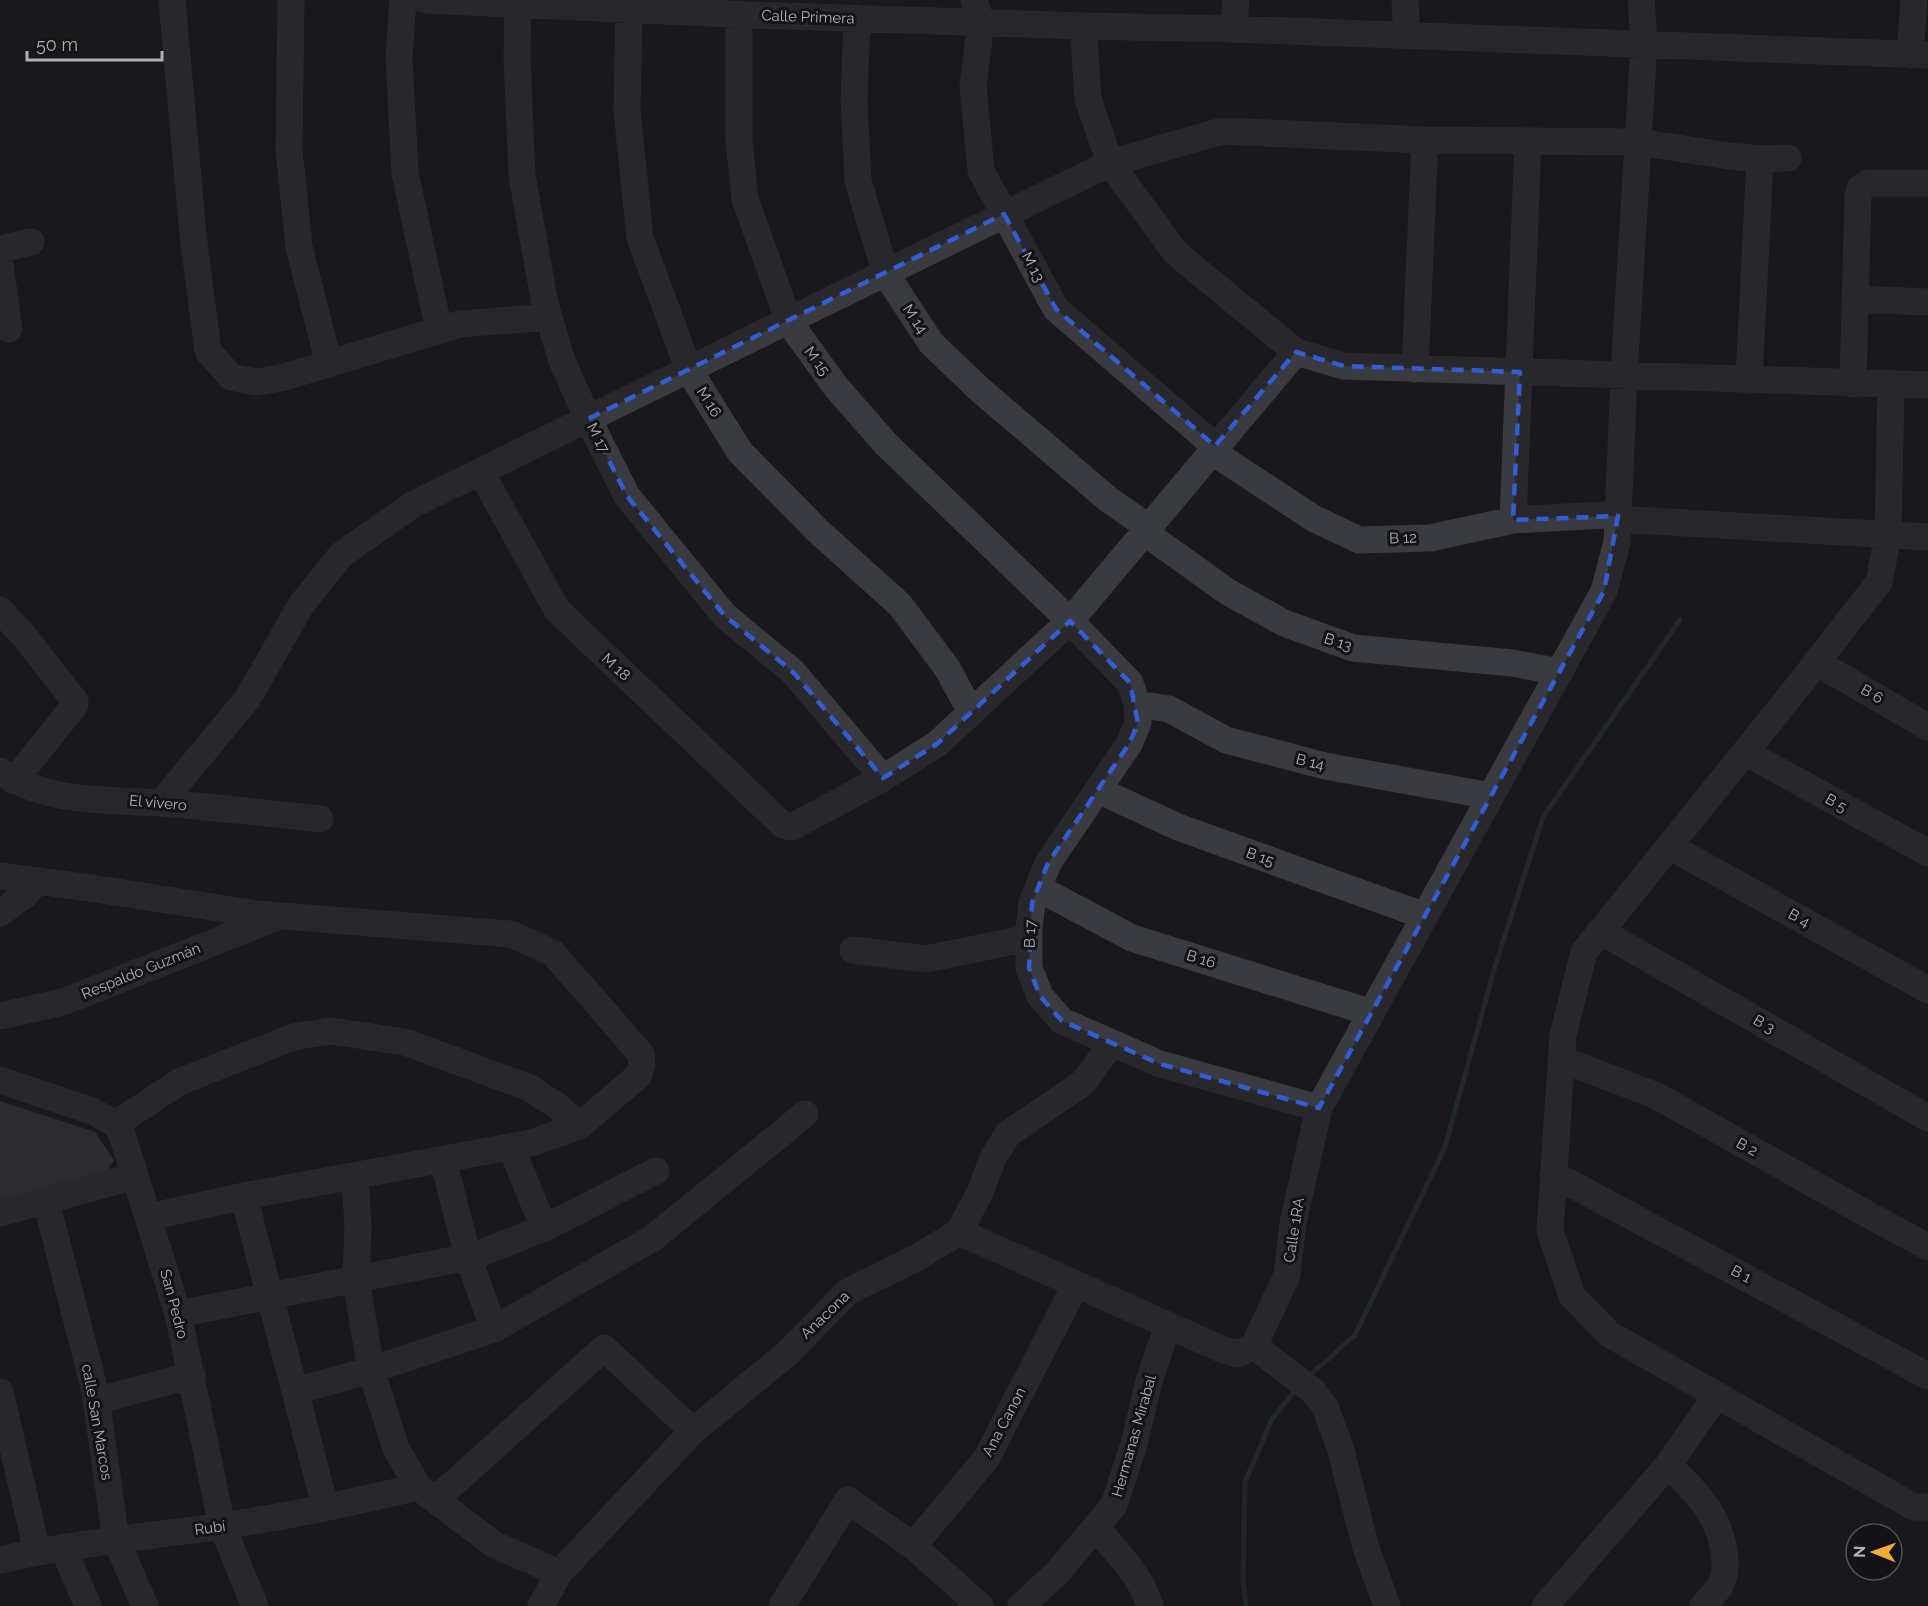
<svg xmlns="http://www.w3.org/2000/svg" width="1928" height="1606" font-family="Raleway,sans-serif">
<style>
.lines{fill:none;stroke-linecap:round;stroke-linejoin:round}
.stream{stroke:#2e3940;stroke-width:5}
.building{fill:#434448}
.minor{stroke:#3a3b40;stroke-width:27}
.marked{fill:none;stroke:#325dd4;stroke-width:4.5;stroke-dasharray:12 8;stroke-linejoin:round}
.labels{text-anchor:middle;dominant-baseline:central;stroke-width:6;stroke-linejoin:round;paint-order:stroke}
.street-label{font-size:15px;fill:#abb1bb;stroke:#141416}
</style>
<rect width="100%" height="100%" fill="#19191b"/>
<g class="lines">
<!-- stream -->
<path class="stream" d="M1308 1377 1355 1335 1445 1147 1494 970 1543 817 1680 620
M1246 1606 1243 1581 1245 1482 1272 1419 1297 1388"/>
</g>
<!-- building -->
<path class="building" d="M0 1101 95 1132 114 1160 101 1180 0 1201Z"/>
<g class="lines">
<!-- minor -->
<path class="minor" d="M291 0 289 150 299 247 329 364
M403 0 399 57 405 173 439 331
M425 0 752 15 1083 26 1234 29 1928 55
M974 0 981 22 973 86 981 171 1056 309 1215 446
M1405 0 1407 35
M172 1 193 235 208 351 231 377 256 382 281 378 460 324 549 317
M518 4 517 58 522 176 545 304 562 361 588 419 627 496 725 616 793 672 883 778
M629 9 627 111 640 238 689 370 740 452 818 531 900 605 947 668 971 712
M739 14V139L745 199 789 322 836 387 886 444 1070 621 1130 683 1137 704 1138 723 1129 744 1048 863 1032 903 1029 928V968L1040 996 1062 1021 1160 1064 1319 1108
M857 18 854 101 858 181 886 274 931 343 979 389 1109 500 1148 527
M1083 26 1088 99 1110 163 1176 253 1296 352 1344 366 1928 385
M1234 29 1236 0
M1910 55 1914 0
M0 249 31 242
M0 265 9 329
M1855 299 1928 302
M1415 369 1425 140
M1749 380 1760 159
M1853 384 1858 195 1860 188 1868 183H1928
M1891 385 1888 535 1879 582 1795 690 1584 952 1563 1035 1550 1231 1572 1296 1609 1334 1914 1507H1928
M1211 451 1313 518 1359 540 1430 538 1513 520 1603 515 1618 516
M481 472 557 610 783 825 792 827 883 778 937 744 1070 621 1296 352
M1618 519 1928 537
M1513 520 1528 142
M1144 532 1228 592 1284 623 1353 648 1512 663 1560 672
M0 610 24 636 75 701V705L14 781
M1816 662 1928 727
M1137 704 1169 709 1226 740 1325 766 1491 796
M1745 752 1928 853
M0 771C47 804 105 799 160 803 213 807 267 813 320 819
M1098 790 1178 827 1425 916
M161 803 248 698 301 605 341 555 412 505 1110 163 1222 131 1425 140 1638 142 1729 156 1760 159 1788 158
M1669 846 1928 990
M0 876 90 888 257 914 511 934 553 953 641 1054 642 1064 639 1075 579 1126 531 1143 244 1196 149 1217
M1038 888 1132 938 1372 1013
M0 913 26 894 37 881
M1600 931 1928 1118
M853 950 926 959 1029 938
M0 1016 63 1002 275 918
M1561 1059 1657 1096 1867 1214 1928 1247
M0 1080 92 1111 116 1124 122 1134 178 1314 222 1526 255 1606
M116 1124 179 1082 293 1037 331 1031 405 1042 530 1088 560 1108 579 1126
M511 1147 544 1228
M443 1160 468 1257 494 1329
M1553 1174 1928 1376
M355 1176 358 1225 356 1280 371 1370 396 1448 418 1487 495 1545 559 1573
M244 1196C270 1300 299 1403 325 1507
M46 1201 95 1391 116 1540 145 1606
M0 1213 135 1176
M959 1232 1168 1325
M178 1314 474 1256 544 1228 656 1171
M1254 1346 1287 1275 1293 1223 1319 1108 1604 591 1617 542 1624 376 1644 43 1641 0
M1254 1346 1313 1391 1325 1407 1340 1447 1366 1548 1387 1606
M296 1391 371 1370 494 1329 653 1238 805 1114
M0 1392 37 1551
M96 1401 192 1375
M1668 1465C1682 1479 1699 1494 1709 1511 1721 1530 1731 1562 1721 1584 1717 1592 1709 1599 1703 1606
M435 1500 604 1348 693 1431
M1096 1527C1116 1552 1141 1575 1150 1606
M913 1546 986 1459 1076 1284
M63 1548 88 1606
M0 1560C73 1543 147 1537 221 1526 287 1517 353 1502 418 1487
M541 1606 559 1573 693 1431 789 1352 847 1292 918 1257 959 1232 980 1192 993 1158 1008 1134 1084 1082 1112 1043
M782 1606 848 1500 913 1546 980 1606
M1021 1606 1057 1573 1114 1505 1134 1444 1149 1381 1168 1325 1221 1349 1238 1354 1254 1346
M1545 1606 1668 1465 1717 1395"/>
</g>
<!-- marked area -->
<path d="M0 0H1928V1606H0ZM1004 214 1056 309 1215 446 1296 352 1344 366 1520 372 1513 520 1618 516 1604 591 1319 1108 1160 1064 1062 1021 1040 996 1029 968 1032 903 1048 863 1129 744 1138 723 1130 683 1070 621 937 744 883 778 793 672 725 616 627 496 588 419Z" fill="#19191b" fill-opacity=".55" fill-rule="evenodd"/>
<path class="marked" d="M1004 214 1056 309 1215 446 1296 352 1344 366 1520 372 1513 520 1618 516 1604 591 1319 1108 1160 1064 1062 1021 1040 996 1029 968 1032 903 1048 863 1129 744 1138 723 1130 683 1070 621 937 744 883 778 793 672 725 616 627 496 588 419Z"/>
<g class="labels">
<!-- street labels -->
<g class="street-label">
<text transform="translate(808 17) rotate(2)">Calle Primera</text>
<text transform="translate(1033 267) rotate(62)">M 13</text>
<text transform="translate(915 319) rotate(57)">M 14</text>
<text transform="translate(817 361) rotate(54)">M 15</text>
<text transform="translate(709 402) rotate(58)">M 16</text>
<text transform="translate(598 438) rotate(63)">M 17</text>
<text transform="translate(1403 538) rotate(-2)">B 12</text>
<text transform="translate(1338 642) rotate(18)">B 13</text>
<text transform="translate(616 667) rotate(43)">M 18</text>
<text transform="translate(1872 694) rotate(30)">B 6</text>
<text transform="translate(1310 762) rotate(14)">B 14</text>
<text transform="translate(158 803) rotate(5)">El vivero</text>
<text transform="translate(1836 803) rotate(29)">B 5</text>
<text transform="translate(1260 857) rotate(20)">B 15</text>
<text transform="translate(1799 918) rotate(29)">B 4</text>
<text transform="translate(1030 934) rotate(-88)">B 17</text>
<text transform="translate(1201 959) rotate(17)">B 16</text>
<text transform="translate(141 971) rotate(-22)">Respaldo Guzmán</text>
<text transform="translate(1764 1024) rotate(30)">B 3</text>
<text transform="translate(1747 1147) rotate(29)">B 2</text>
<text transform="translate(1294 1230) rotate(-81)">Calle 1RA</text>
<text transform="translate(1741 1274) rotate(28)">B 1</text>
<text transform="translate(174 1304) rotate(75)">San Pedro</text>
<text transform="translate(825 1315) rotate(-44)">Anacona</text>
<text transform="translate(97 1422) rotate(80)">calle San Marcos</text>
<text transform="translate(1004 1422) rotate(-62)">Ana Canon</text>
<text transform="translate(1134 1436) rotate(-74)">Hermanas Mirabal</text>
<text transform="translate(210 1528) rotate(-8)">Rubí</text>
</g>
</g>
<!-- north arrow -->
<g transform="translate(1874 1552) rotate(271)"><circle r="28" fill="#141416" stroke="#505358" stroke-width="1.5"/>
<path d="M0-4.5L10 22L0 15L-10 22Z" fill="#f3ab39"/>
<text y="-9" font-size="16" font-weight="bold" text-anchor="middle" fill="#abb1bb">N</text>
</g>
<!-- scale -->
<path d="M27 51v9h135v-9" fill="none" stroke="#abb1bb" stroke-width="3"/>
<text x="36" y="51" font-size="18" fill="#abb1bb" stroke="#141416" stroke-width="4.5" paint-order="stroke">50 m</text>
</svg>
